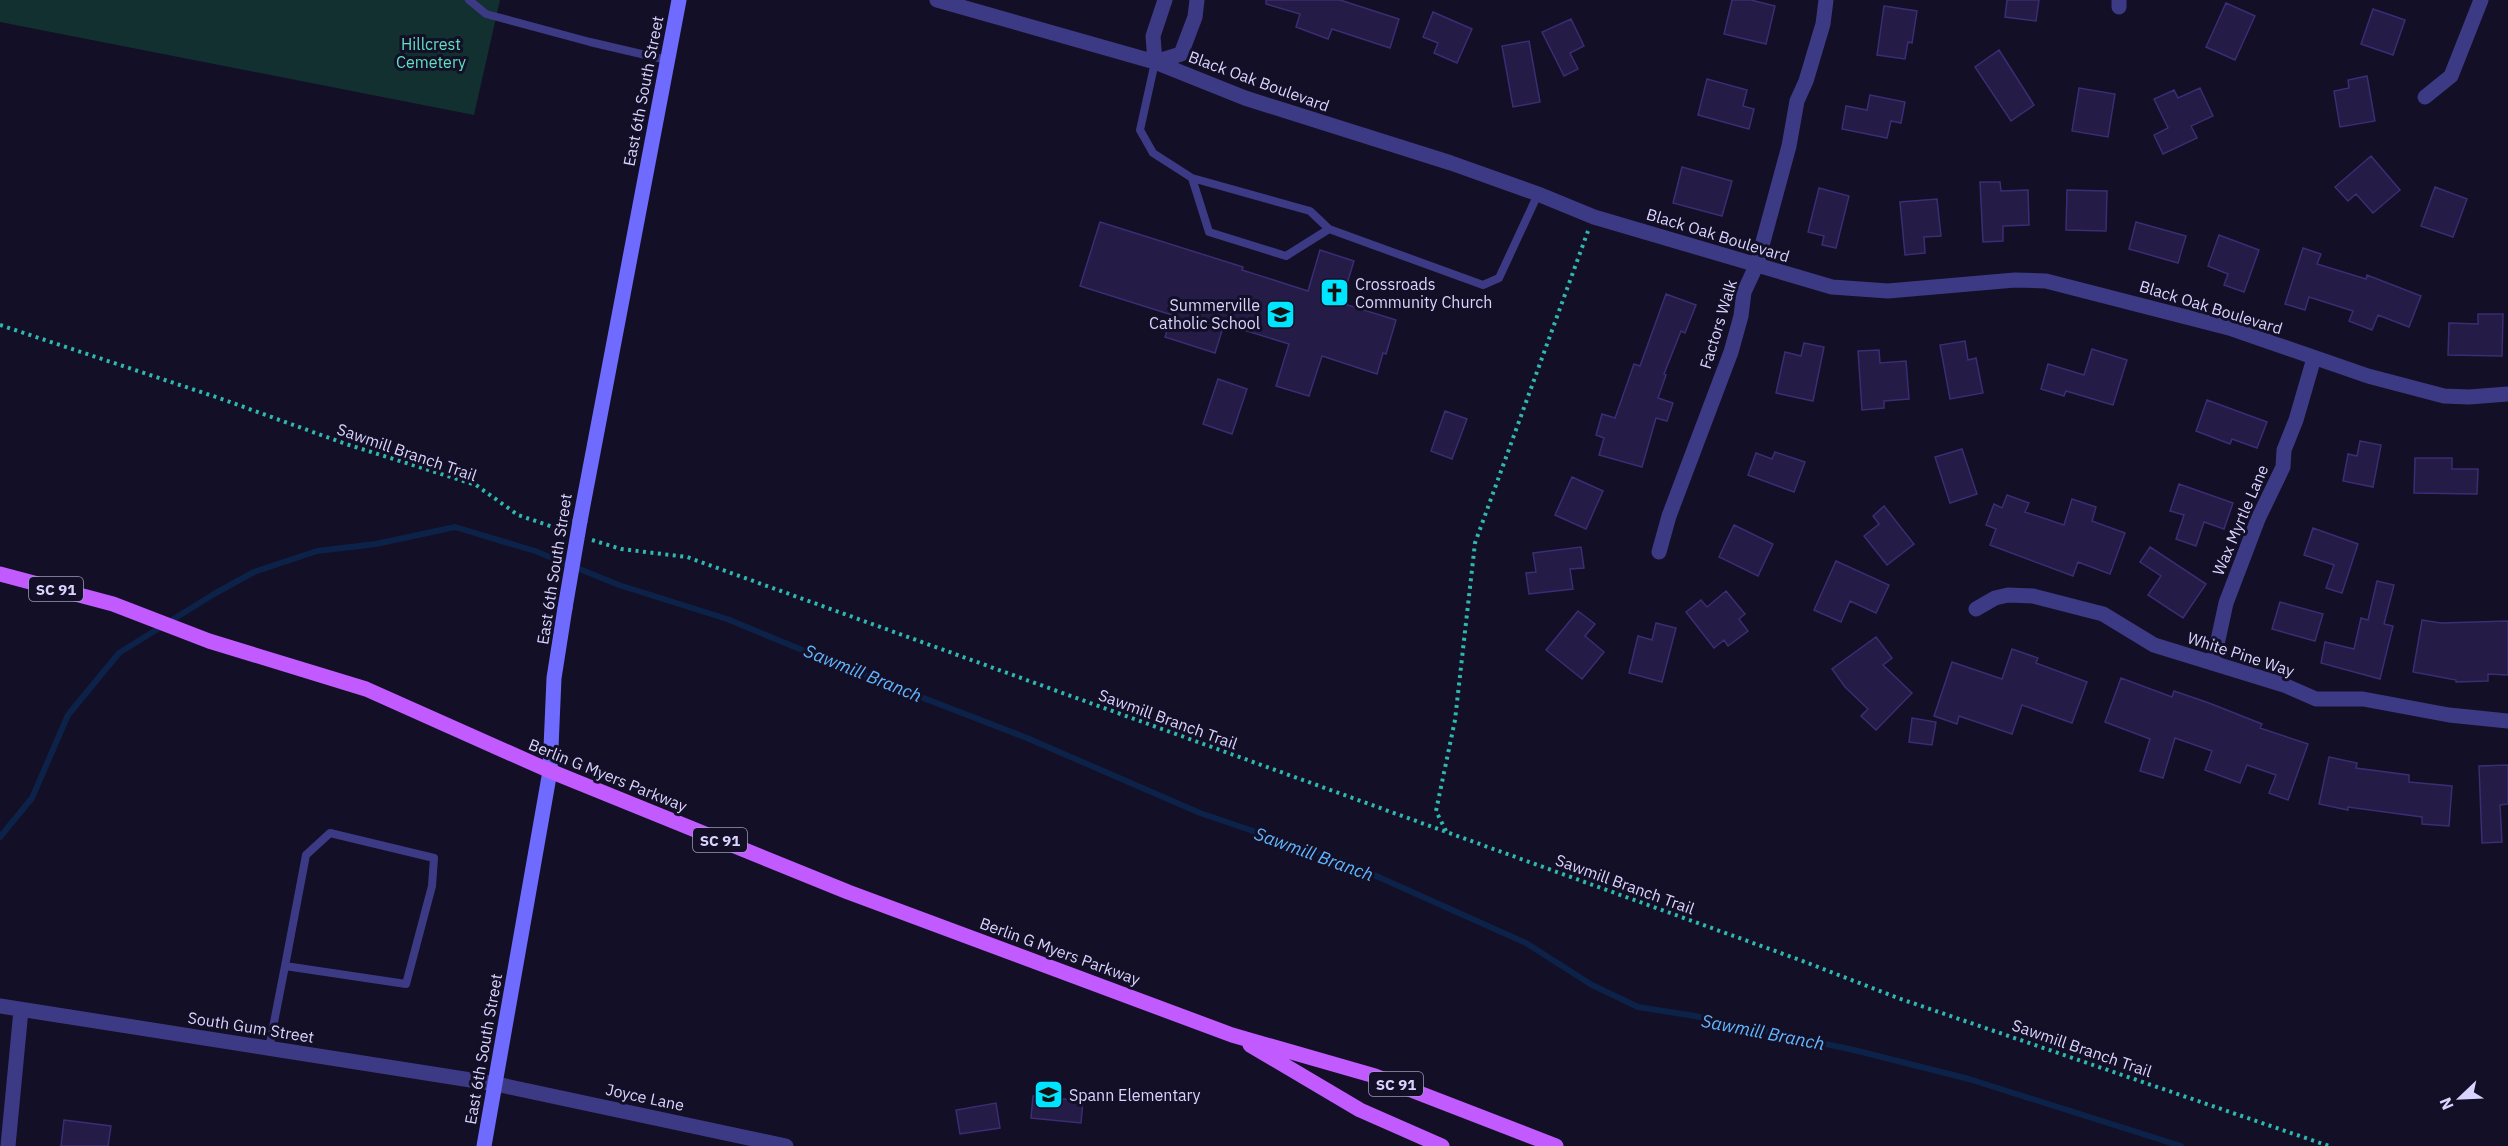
<svg xmlns="http://www.w3.org/2000/svg" width="2508" height="1146" font-family="'IBM Plex Sans',sans-serif">
<style>
.green{fill:#12302f}
.lines{fill:none;stroke-linecap:round;stroke-linejoin:round}
.stream{stroke:#0c2248;stroke-width:6}
.building{fill:#241b47;stroke:#3b2d73;stroke-width:1.5}
.path{stroke:#2fb8b0;stroke-width:4;stroke-dasharray:3 4.5;stroke-linecap:butt}
.lane{stroke:#3d3a85;stroke-width:8}
.street{stroke:#3d3a85;stroke-width:15}
.secondary{stroke:#6f6bff;stroke-width:15}
.primary{stroke:#c25bff;stroke-width:15}
.secondary-bridge{stroke:#6f6bff;stroke-width:15}
.labels{text-anchor:middle;dominant-baseline:central;stroke-width:6;stroke-linejoin:round;paint-order:stroke}
.shield{fill:#130f26;stroke:#9e99be;stroke-width:1.5}
.shield-label{font-size:15px;font-weight:bold;fill:#d9d4ff}
.park-label{font-size:16px;fill:#5fe0c0;stroke:#130f26}
.street-label{font-size:16px;fill:#d9d4ff;stroke:#130f26}
.poi-label{font-size:16px;fill:#d9d4ff;stroke:#130f26;text-anchor:start}
.water-label{font-size:18px;font-style:italic;fill:#62b6ff;stroke:#130f26}
</style>
<rect width="100%" height="100%" fill="#130f26"/>
<!-- green -->
<path class="green" d="M0 0H500L474 115 0 22Z"/>
<g class="lines">
<!-- stream -->
<path class="stream" d="M0 837 32 798 68 715 119 653 214 594 254 572 317 551 376 544 455 527 535 551 619 585 727 619 851 670 1027 738 1200 813 1345 862 1526 943 1592 985 1638 1007 1695 1016 1854 1050 1969 1079 2181 1146"/>
</g>
<!-- building -->
<path class="building" d="M1266 0H1340L1399 19 1390 48 1332 29 1328 39 1296 27 1300 14 1266 4Z
M1732 0H1751L1775 6 1766 44 1724 34Z
M2007 0H2039L2036 21 2005 17Z
M2226 3 2255 16 2235 60 2206 47Z
M1884 6 1917 11 1912 43 1908 42 1905 59 1877 55Z
M2373 9 2405 20 2393 55 2361 44Z
M1433 12 1472 29 1457 63 1434 53 1438 43 1423 37Z
M1571 19 1584 46 1570 53 1578 69 1564 76 1542 32Z
M1529 41 1540 102 1513 107 1502 46Z
M1999 50 2034 105 2011 121 1975 67Z
M2367 76 2375 121 2340 127 2334 91 2349 88 2348 80Z
M1707 79 1747 90 1743 106 1754 109 1749 129 1698 115Z
M2079 88 2115 94 2108 137 2072 131Z
M2200 88 2213 116 2191 126 2197 138 2163 154 2154 135 2168 128 2154 99 2174 90 2178 98Z
M1870 95 1905 102 1901 123 1891 121 1887 138 1842 129 1846 106 1867 110Z
M2371 156 2400 190 2373 213 2356 194 2348 201 2335 187Z
M1682 167 1732 181 1722 216 1673 203Z
M1980 182H2000L2001 191 2028 190 2029 225 2003 226V241L1983 242Z
M2435 187 2467 199 2453 237 2421 226Z
M1819 188 1849 196 1836 248 1822 245 1824 236 1808 232Z
M2067 190 2107 191 2106 231 2066 230Z
M1937 199 1941 236 1924 237 1925 253 1905 255 1900 202Z
M1100 222 1243 267 1242 270 1308 291 1320 250 1354 261 1341 303 1396 320 1386 354 1383 353 1377 374 1322 356 1309 396 1276 386 1289 344 1224 324 1215 353 1165 337 1172 315 1080 286Z
M2136 222 2186 236 2178 263 2129 249Z
M2219 235 2259 250 2244 292 2224 285 2228 274 2208 266Z
M2303 248 2321 254 2317 264 2366 279 2367 275 2421 296 2409 327 2378 315 2372 330 2349 321 2353 311 2309 297 2305 310 2285 304Z
M1666 294 1696 305 1685 333 1681 331 1664 374 1666 375 1658 398 1673 403 1667 421 1656 418 1642 467 1599 455 1604 438 1596 435 1602 414 1615 418 1634 364 1640 366Z
M2478 314H2503L2502 356 2448 355 2449 323 2478 324Z
M1965 341 1968 360 1976 358 1983 393 1950 399 1940 345Z
M1804 343 1824 347 1813 401 1776 393 1785 352 1801 356Z
M2092 349 2127 360 2113 405 2066 391 2064 396 2041 389 2048 364 2084 375Z
M1879 350 1880 363 1906 361 1909 399 1884 401V408L1862 410 1858 351Z
M1218 379 1247 389 1232 434 1203 424Z
M2207 400 2267 422 2257 448 2232 439 2230 444 2196 431Z
M1445 411 1467 419 1452 459 1431 451Z
M2360 441 2381 445 2373 487 2343 481 2348 454 2357 456Z
M1962 449 1977 494 1950 503 1935 457Z
M1775 452 1805 462 1794 492 1748 475 1756 453 1772 459Z
M2415 458H2452V469H2478L2477 494 2414 493Z
M1572 477 1603 491 1586 529 1555 515Z
M2179 484 2233 503 2224 529 2204 522 2196 546 2176 539 2184 515 2170 511Z
M2007 495 2029 503 2025 512 2064 525 2072 499 2096 507 2092 521 2125 533 2110 574 2078 562 2073 576 1990 545 1996 529 1986 525 1994 504 2002 508Z
M1884 506 1914 544 1887 565 1864 536 1879 524 1873 516Z
M1734 525 1773 544 1758 576 1719 557Z
M2313 528 2358 544 2342 593 2326 588 2334 565 2304 555Z
M1581 547 1584 568 1570 569 1573 589 1529 594 1526 573 1536 572 1533 553Z
M2150 547 2206 584 2183 618 2148 595 2161 576 2140 562Z
M1836 561 1889 585 1876 613 1850 601 1841 622 1814 610Z
M2377 581 2394 585 2384 624 2393 626 2380 679 2321 663 2325 642 2354 649 2361 618 2368 620Z
M1726 591 1745 614 1739 619 1748 631 1728 646 1724 640 1714 648 1686 612 1701 600 1707 607Z
M2280 602 2323 614 2315 641 2272 629Z
M1578 611 1595 624 1585 636 1604 652 1582 679 1546 650Z
M2422 620 2441 623 2508 621V675L2488 674V681L2456 682V680L2413 672Z
M1656 623 1676 628 1662 682 1629 673 1638 636 1652 640Z
M1876 637 1892 658 1883 665 1912 693 1876 730 1861 716 1868 709 1845 687 1832 669Z
M2012 649 2038 658 2036 663 2087 682 2072 723 2022 705 2012 734 1959 716 1957 724 1934 716 1952 662 2002 679Z
M2121 678 2172 697 2174 691 2209 703 2262 724 2260 728 2308 744 2288 800 2269 793 2276 775 2247 765 2240 783 2205 770 2212 751 2175 738 2163 778 2140 771 2150 739 2105 722Z
M1912 718 1936 722 1932 745 1909 742Z
M2329 757 2357 763 2356 768 2409 775V782L2452 786 2449 826 2422 824V817L2348 807V810L2319 804Z
M2508 765V804L2500 805 2502 842 2482 843 2479 766Z
M1033 1096 1083 1101 1081 1123 1031 1118Z
M996 1103 1000 1128 960 1134 956 1110Z
M64 1120 111 1126 108 1146H61Z"/>
<g class="lines">
<!-- path -->
<path class="path" d="M0 325 219 398 346 444 476 485 518 515 562 530
M592 540 621 549 687 557 1800 960 1898 998 2329 1146
M1446 831 1436 811 1455 720 1475 543 1588 231"/>
<!-- lane -->
<path class="lane" d="M469 0 486 14 590 42 667 60
M1155 62 1140 130 1153 153 1192 178 1310 211 1329 229 1483 285 1499 278 1538 194
M1192 178 1209 232 1286 256 1329 229
M269 1048 285 966 406 984 432 886 434 858 330 833 306 855 285 966"/>
<!-- street -->
<path class="street" d="M937 0 1155 62 1245 98 1451 163 1538 194 1594 217 1832 287 1888 291 2015 280 2046 281 2229 328 2368 376 2444 396 2469 397 2508 394
M2119 0V7
M1155 62 1181 54 1195 17 1197 0
M1155 62 1153 36 1165 0
M2425 97 2451 76 2481 0
M1659 552 1669 516 1731 352 1741 316 1744 292 1757 264 1789 146 1797 101 1806 81 1823 24 1826 0
M1976 609 1995 598 2008 595 2033 596 2103 614 2154 645 2284 685 2316 699H2363L2449 715 2508 721
M2213 663 2226 603 2258 519 2283 467 2284 450 2296 420 2314 358
M0 1006 496 1084 786 1146
M8 1146 21 1010"/>
<!-- secondary -->
<path class="secondary" d="M580 521 679 0
M484 1146 550 771 554 678 565 608"/>
<!-- primary -->
<path class="primary" d="M0 574 113 604 209 641 366 689 550 771 848 892 1232 1035 1375 1076 1556 1146
M1250 1045 1360 1110 1442 1146"/>
<!-- secondary-bridge -->
<path class="secondary-bridge" d="M565 608 580 521"/>
</g>
<!-- icons -->
<defs>
<symbol id="church-square" viewBox="-11 -11 22 22"><rect x="-9" y="-9" width="18" height="18" rx="4" fill="#00e5ff" stroke="#130f26"/><path d="M-1.2-6h2.4v3.5h3.3v2.4h-3.3V6h-2.4V-.1h-3.3v-2.4h3.3Z" fill="#111"/></symbol>
<symbol id="school-square" viewBox="-11 -11 22 22"><rect x="-9" y="-9" width="18" height="18" rx="4" fill="#00e5ff" stroke="#130f26"/><path d="M0-5L7-2L0 1L-7-2ZM-4 1L0 2.5L4 1V4Q0 6-4 4Z" fill="#111"/></symbol>
</defs>
<g fill-rule="evenodd">
<use href="#church-square" x="1318" y="276" width="33" height="33"/>
<use href="#school-square" x="1264" y="298" width="33" height="33"/>
<use href="#school-square" x="1032" y="1078" width="33" height="33"/>
</g>
<g class="labels">
<!-- shield labels -->
<g class="shield">
<rect x="29" y="577" width="54" height="24" rx="4.5"/>
<rect x="693" y="828" width="54" height="24" rx="4.5"/>
<rect x="1369" y="1072" width="54" height="24" rx="4.5"/>
</g>
<g class="shield-label">
<text x="56" y="589">SC 91</text>
<text x="720" y="840">SC 91</text>
<text x="1396" y="1084">SC 91</text>
</g>
<!-- park labels -->
<g class="park-label">
<text x="431" y="44">Hillcrest<tspan x="431" dy="18">Cemetery</tspan></text>
</g>
<!-- street labels -->
<g class="street-label">
<text transform="translate(1259 81) rotate(20)">Black Oak Boulevard</text>
<text transform="translate(643 91) rotate(-79)">East 6th South Street</text>
<text transform="translate(1718 235) rotate(17)">Black Oak Boulevard</text>
<text transform="translate(2211 307) rotate(17)">Black Oak Boulevard</text>
<text transform="translate(1718 324) rotate(-73)">Factors Walk</text>
<text transform="translate(407 452) rotate(19)">Sawmill Branch Trail</text>
<text transform="translate(2240 520) rotate(-67)">Wax Myrtle Lane</text>
<text transform="translate(554 569) rotate(-81)">East 6th South Street</text>
<text transform="translate(2241 654) rotate(18)">White Pine Way</text>
<text transform="translate(1168 719) rotate(20)">Sawmill Branch Trail</text>
<text transform="translate(608 775) rotate(22)">Berlin G Myers Parkway</text>
<text transform="translate(1625 884) rotate(20)">Sawmill Branch Trail</text>
<text transform="translate(1060 951) rotate(20)">Berlin G Myers Parkway</text>
<text transform="translate(251 1027) rotate(9)">South Gum Street</text>
<text transform="translate(2082 1048) rotate(19)">Sawmill Branch Trail</text>
<text transform="translate(483 1049) rotate(-80)">East 6th South Street</text>
<text transform="translate(645 1097) rotate(12)">Joyce Lane</text>
</g>
<!-- poi labels -->
<g class="poi-label">
<text x="1355" y="284">Crossroads<tspan x="1355" dy="18">Community Church</tspan></text>
<text x="1260" y="305" text-anchor="end">Summerville<tspan x="1260" dy="18">Catholic School</tspan></text>
<text x="1069" y="1095">Spann Elementary</text>
</g>
<!-- water labels -->
<g class="water-label">
<text transform="translate(863 673) rotate(22)">Sawmill Branch</text>
<text transform="translate(1314 854) rotate(20)">Sawmill Branch</text>
<text transform="translate(1763 1032) rotate(11)">Sawmill Branch</text>
</g>
</g>
<!-- north arrow -->
<g transform="translate(2460 1098) rotate(247)" stroke="#130f26" stroke-width="4.5" paint-order="stroke">
<path d="M0-4.5L10 22L0 15L-10 22Z" fill="#d9d4ff"/>
<text y="-9" font-size="16" font-weight="bold" text-anchor="middle" fill="#d9d4ff">N</text>
</g>
</svg>
